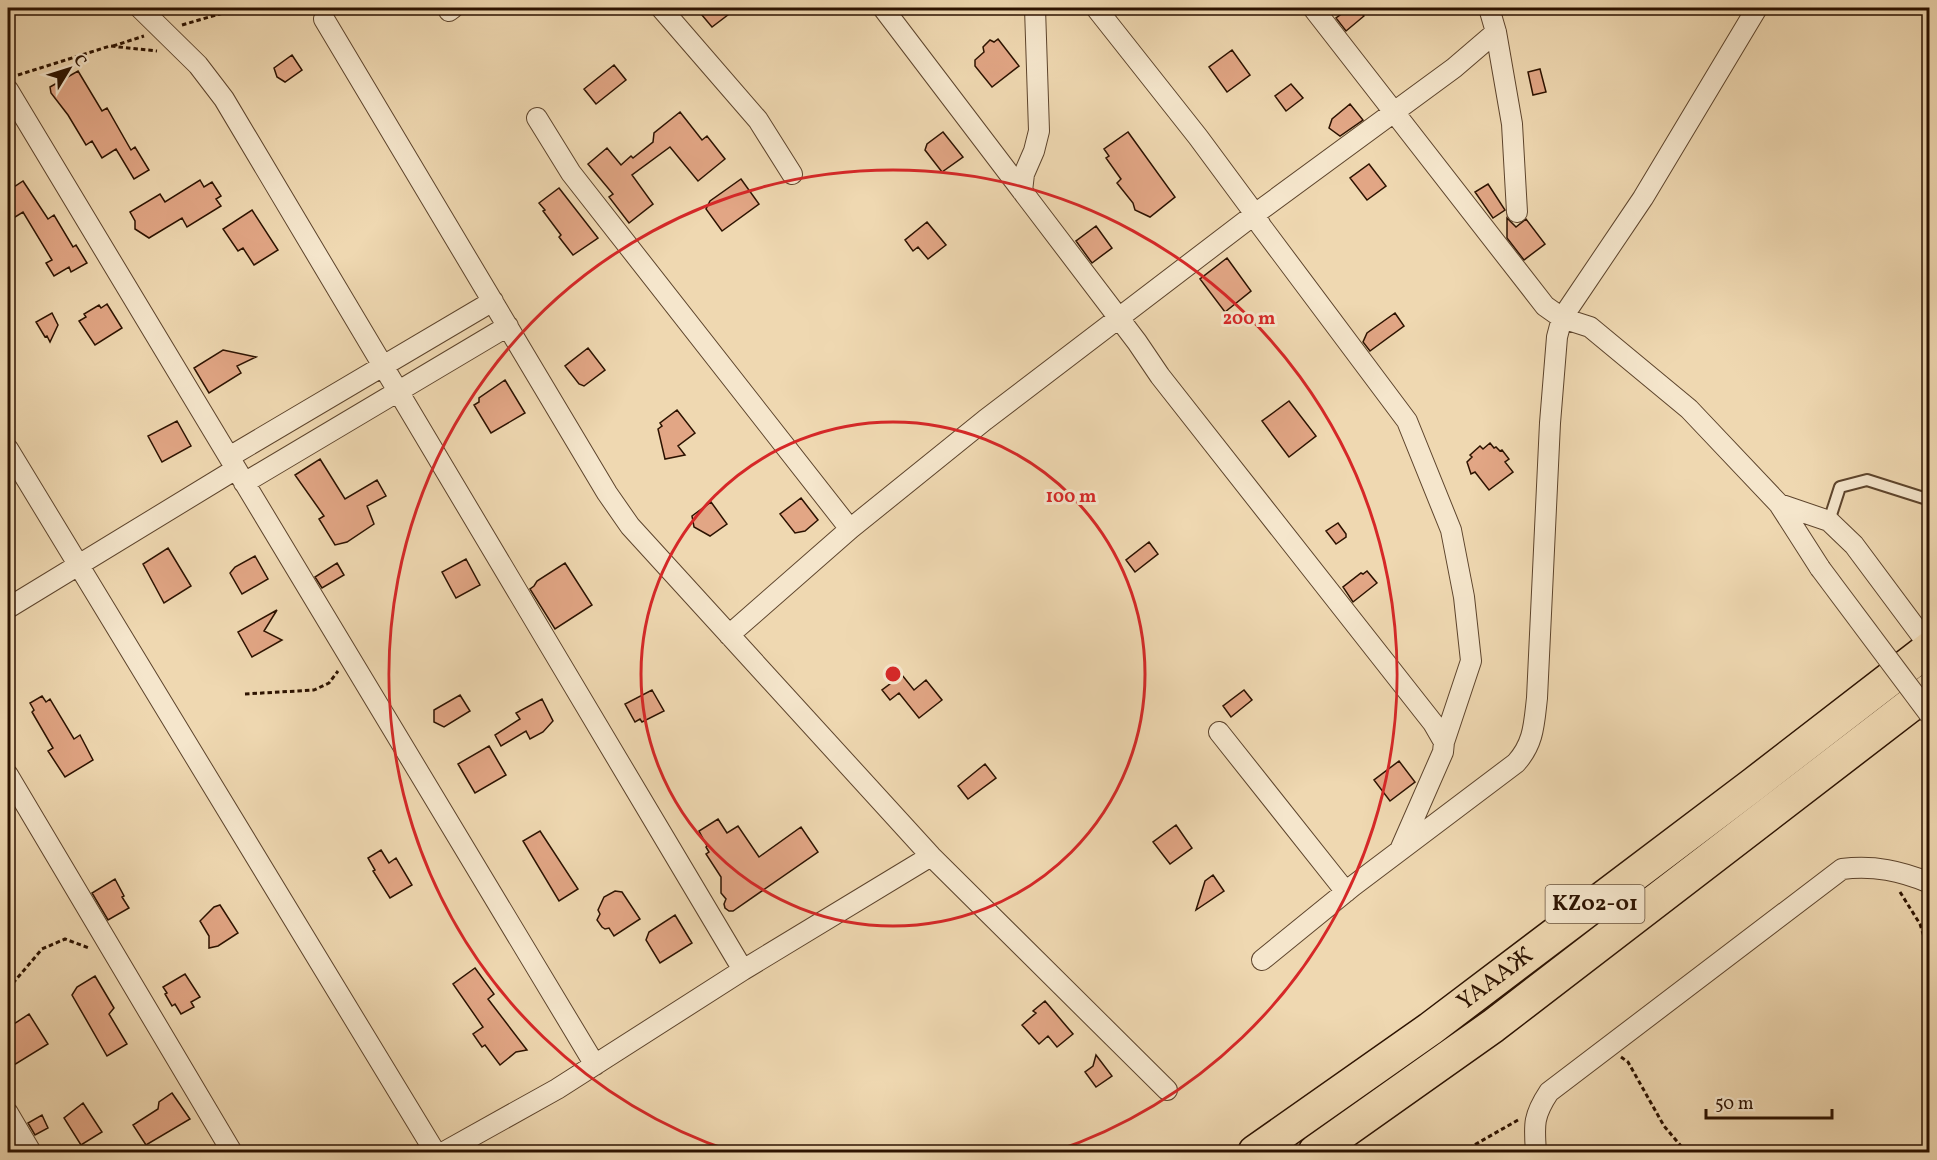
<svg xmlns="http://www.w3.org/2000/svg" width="1937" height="1160" font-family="Vollkorn,serif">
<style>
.building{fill:#e2a685;stroke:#2c1200;stroke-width:1.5}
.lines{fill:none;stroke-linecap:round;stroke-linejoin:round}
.service-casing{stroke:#5d442c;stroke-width:14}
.minor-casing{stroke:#5d442c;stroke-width:22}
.motorway-casing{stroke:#2c1200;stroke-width:36}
.path{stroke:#2c1200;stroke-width:3;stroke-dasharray:4.5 3;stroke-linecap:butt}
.service{stroke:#f5e6cc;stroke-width:10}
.minor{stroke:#f5e6cc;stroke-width:20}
.motorway{stroke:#efd8b1;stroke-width:33}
.minor-bridge-casing{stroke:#5d442c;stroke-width:22;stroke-linecap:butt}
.minor-bridge{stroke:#f5e6cc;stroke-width:20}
.ring{fill:none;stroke:#d62828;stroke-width:3}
.labels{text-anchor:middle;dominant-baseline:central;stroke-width:6;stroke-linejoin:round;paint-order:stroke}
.shield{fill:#f5e6cc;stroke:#68523d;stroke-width:1.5}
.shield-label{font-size:22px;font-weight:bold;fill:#2c1200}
.street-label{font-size:24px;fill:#2c1200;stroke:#f5e6cc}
.centre{fill:#d62828;stroke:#f5e6cc;stroke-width:3}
.ring-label{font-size:18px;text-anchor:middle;font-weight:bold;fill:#d62828;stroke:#f5e6cc;stroke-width:6;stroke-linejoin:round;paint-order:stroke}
</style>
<rect width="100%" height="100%" fill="#efd8b1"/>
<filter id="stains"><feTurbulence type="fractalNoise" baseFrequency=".00333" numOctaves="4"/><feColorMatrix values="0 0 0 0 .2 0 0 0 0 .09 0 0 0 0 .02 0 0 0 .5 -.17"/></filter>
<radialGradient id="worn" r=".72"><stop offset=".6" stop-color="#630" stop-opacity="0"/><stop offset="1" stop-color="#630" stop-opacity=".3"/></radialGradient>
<!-- building -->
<path class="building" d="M696 8H737L712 27Z
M1350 8H1358L1364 16 1346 31 1336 18Z
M998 39 1019 66 992 87 975 66V60L984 52 983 47 990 40 994 42Z
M1232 50 1250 75 1227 92 1209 67Z
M292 55 302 70 285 82 277 77 274 68Z
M614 65 626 80 596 104 584 89Z
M1540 69 1546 92 1533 95 1528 72Z
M78 71 102 111 107 108 131 150 135 147 149 170 134 179 116 149 102 158 92 141 86 145 68 115 51 93 50 87Z
M1291 84 1303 98 1286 111 1275 96Z
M1350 104 1363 120 1340 136 1329 128 1332 119Z
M680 112 702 140 707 136 725 159 698 181 670 147 632 175 653 204 629 223 609 197 613 194 588 164 607 148 621 165 631 156 633 158 653 142 654 133Z
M943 132 963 157 942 172 925 150 927 144Z
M1128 132 1175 197 1150 217 1135 210 1133 203 1117 183 1121 179 1106 158 1109 156 1104 149Z
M1369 164 1386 186 1367 200 1350 178Z
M741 179 759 204 722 231 706 209 710 201Z
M200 180 204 187 212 182 221 196 216 199 221 206 187 227 182 218 149 238 135 229V221L130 212 160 194 165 202Z
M23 181 48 219 54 215 73 247 76 245 87 263 71 272 69 267 54 276 46 263 52 260 23 212 12 219 8 212V191Z
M1488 184 1505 210 1493 218 1475 192Z
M559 188 598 238 573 255 559 237 561 235 543 211 545 210 539 203Z
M252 210 278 250 254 265 243 248 238 251 223 229Z
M1507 218 1516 227 1526 219 1545 244 1524 260 1507 238Z
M927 222 946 245 928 259 918 247 913 251 905 240Z
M1096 226 1112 248 1092 263 1076 241Z
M1227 258 1251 291 1225 312 1200 279Z
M107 304 122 328 95 345 79 321 86 317 84 314 99 305 101 308Z
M52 313 58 325 50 342 47 336 45 337 36 322Z
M1395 313 1404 326 1370 351 1363 342 1367 333Z
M588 348 605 370 584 386 579 384 565 366Z
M223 350 256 357 237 366 241 373 209 393 194 368Z
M505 380 525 413 491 433 474 405 479 402V398Z
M1289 401 1316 436 1289 457 1262 421Z
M677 410 695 433 678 446 685 455 665 459 658 429 662 426 660 423Z
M177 421 191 446 162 462 148 436Z
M1490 443 1494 448 1496 447 1500 451 1502 450 1509 459 1505 462 1513 472 1489 490 1475 472 1471 474 1467 462 1472 457 1470 455 1480 446 1483 449Z
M320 459 345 499 377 480 386 496 367 506 374 524 347 542 335 545 319 519 324 516 295 475Z
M801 498 818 520 805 531 795 533 780 514Z
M711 502 727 524 710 536 694 527 692 516Z
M1338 523 1346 534V537L1336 544 1326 531Z
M1149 542 1158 554 1135 572 1126 560Z
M168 548 191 586 164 603 143 564Z
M255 556 268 579 242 594 230 573 235 567Z
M466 559 480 585 456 598 442 572Z
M337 563 344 575 322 588 315 577Z
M565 563 592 605 555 629 530 589 534 586 537 581Z
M1367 571 1377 583 1353 602 1343 587 1361 573 1363 574Z
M277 610 264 631 282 640 252 657 238 632Z
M902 675 914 690 926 680 942 700 919 718 899 693 890 700 882 690Z
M652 690 664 711 642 722 640 719 635 722 625 704Z
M1244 690 1252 700 1231 717 1223 706Z
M460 695 470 711 444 727 434 722V710Z
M42 696 46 702 50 699 74 739 80 735 93 760 65 777 48 751 53 748 32 712 34 710 30 703Z
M542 699 553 721 543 732 530 739 526 731 501 746 495 735 520 719 516 713Z
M489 746 506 775 475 793 458 764Z
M1399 761 1415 782 1390 801 1374 780Z
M985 764 996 778 968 799 958 786Z
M718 819 727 833 738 826 759 857 801 827 818 852 733 911H729L725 908 724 904 726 899 721 893V877L706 854 709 852 706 847 707 846 699 831Z
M1176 825 1192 848 1170 864 1153 842Z
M540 831 578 889 559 901 523 841Z
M381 850 389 863 396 858 412 885 390 898 373 871 375 870 368 858Z
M1213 875 1224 891 1196 910 1205 881Z
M115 879 124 896 122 897 129 908 108 920 92 893Z
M615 891 622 892 640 919 614 936 609 928 605 929 602 927 597 920 600 914 598 910 604 897Z
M220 905 238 933 218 946 209 948V936L200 921 214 907Z
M675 915 692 943 660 963 646 940 649 932Z
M475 968 494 994 488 999 527 1050 516 1052 500 1065 485 1045 482 1047 473 1034 483 1027 453 984Z
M185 974 200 997 191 1002 194 1007 181 1014 175 1004 172 1006 165 994 167 993 163 987Z
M95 976 114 1008 109 1014 127 1044 107 1056 72 995 77 987Z
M1045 1001 1073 1034 1057 1047 1048 1036 1039 1044 1022 1025 1036 1013 1033 1011Z
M29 1014 48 1044 14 1065 8 1054V1028Z
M1096 1055 1112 1076 1096 1087 1085 1072 1093 1066Z
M172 1093 190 1119 146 1145 133 1125 158 1109 159 1102Z
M83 1103 102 1132 81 1145 64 1118Z
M42 1115 48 1128 35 1135 28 1123Z"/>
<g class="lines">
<defs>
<path id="service" d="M1829 521 1840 487 1867 480 1930 500"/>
<path id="minor" d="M140 8 198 65 224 99 743 970
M661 8 758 120 792 174
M883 8 1137 342 1160 376 1433 723 1444 742 1443 752 1400 850
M1096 8 1198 137 1255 214 1261 226 1407 421 1451 530 1464 597 1471 661 1444 742
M1313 8 1545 306 1562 318 1590 327 1689 409 1779 504 1820 568
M1489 8 1496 32 1512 124 1517 212
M449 11 453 8
M324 19 607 493 630 526 931 856 1167 1090
M8 90 595 1065
M537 118 571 173 850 529
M1022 191 1024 174 1034 151 1039 131 1035 8
M8 449 435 1152
M229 457 493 301
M244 483 508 326
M1779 504 1829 521 1854 545 1930 647
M8 608 236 469
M729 635 850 529 985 420 1255 214 1454 68 1496 32
M1219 732 1346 892
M8 775 232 1152
M1262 960 1353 886 1516 763C1534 743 1534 724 1537 698L1550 423 1557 337 1562 318 1643 198 1757 8
M8 1113 31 1152
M444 1152 557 1089 743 970 931 856
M1536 1152C1534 1125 1533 1116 1549 1092L1842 869C1874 865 1901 871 1930 883"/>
<g id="motorway">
<path id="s1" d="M1255 1152 1430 1029 1754 784 1930 648"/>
<path d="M1315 1152 1493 1026 1930 690"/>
</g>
</defs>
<!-- service casing -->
<use href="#service" class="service-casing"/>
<!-- minor casing -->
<use href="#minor" class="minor-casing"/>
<!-- motorway casing -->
<use href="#motorway" class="motorway-casing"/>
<!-- path -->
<path class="path" d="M303 8 309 11
M182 25 240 8
M113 46 144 36
M18 75 110 46 157 51
M245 694 314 690 329 683 338 671
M1900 892 1920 924 1930 956
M8 989 42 949 65 939 89 948
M1621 1057 1628 1062 1664 1126 1686 1152
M1462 1152 1518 1120"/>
<!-- service -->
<use href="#service" class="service"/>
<!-- minor -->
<use href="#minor" class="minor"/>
<!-- motorway -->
<use href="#motorway" class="motorway"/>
<defs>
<path id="minor-bridge" d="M1820 568 1930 715"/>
</defs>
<!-- minor-bridge casing -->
<use href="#minor-bridge" class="minor-bridge-casing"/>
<!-- minor-bridge -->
<use href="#minor-bridge" class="minor-bridge"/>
</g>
<!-- distance rings -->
<g class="ring">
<circle cx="893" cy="674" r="252"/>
<path d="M733 1152A504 504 0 1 1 1053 1152"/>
</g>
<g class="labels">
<!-- shield labels -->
<rect class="shield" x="1545.5" y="885" width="99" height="38" rx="4.5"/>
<g class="shield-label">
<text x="1595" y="904">KZ02-01</text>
</g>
<!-- street labels -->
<g class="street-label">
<text stroke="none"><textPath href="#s1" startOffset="296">ҮАААЖ</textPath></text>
</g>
</g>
<circle cx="893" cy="674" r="9" class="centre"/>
<g class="ring-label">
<text x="1249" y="324">200 m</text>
<text x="1071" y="502">100 m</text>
</g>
<!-- margin -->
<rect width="1937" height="1160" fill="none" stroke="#efd8b1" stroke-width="30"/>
<rect x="9" y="9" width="1919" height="1142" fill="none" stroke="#2c1200" stroke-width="3"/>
<rect x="15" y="15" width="1907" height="1130" fill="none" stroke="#2c1200" stroke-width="1.5"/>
<!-- north arrow -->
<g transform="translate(69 69) rotate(52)" stroke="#f5e6cc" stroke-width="4.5" paint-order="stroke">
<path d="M0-4.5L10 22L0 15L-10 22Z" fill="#2c1200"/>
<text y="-9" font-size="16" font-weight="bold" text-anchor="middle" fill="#2c1200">С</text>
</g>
<!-- scale -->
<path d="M1706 1109v9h126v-9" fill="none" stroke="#2c1200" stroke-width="3"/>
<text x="1715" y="1109" font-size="18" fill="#2c1200" stroke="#f5e6cc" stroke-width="4.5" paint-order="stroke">50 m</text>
<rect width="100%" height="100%" filter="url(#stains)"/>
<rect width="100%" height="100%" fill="url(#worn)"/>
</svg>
